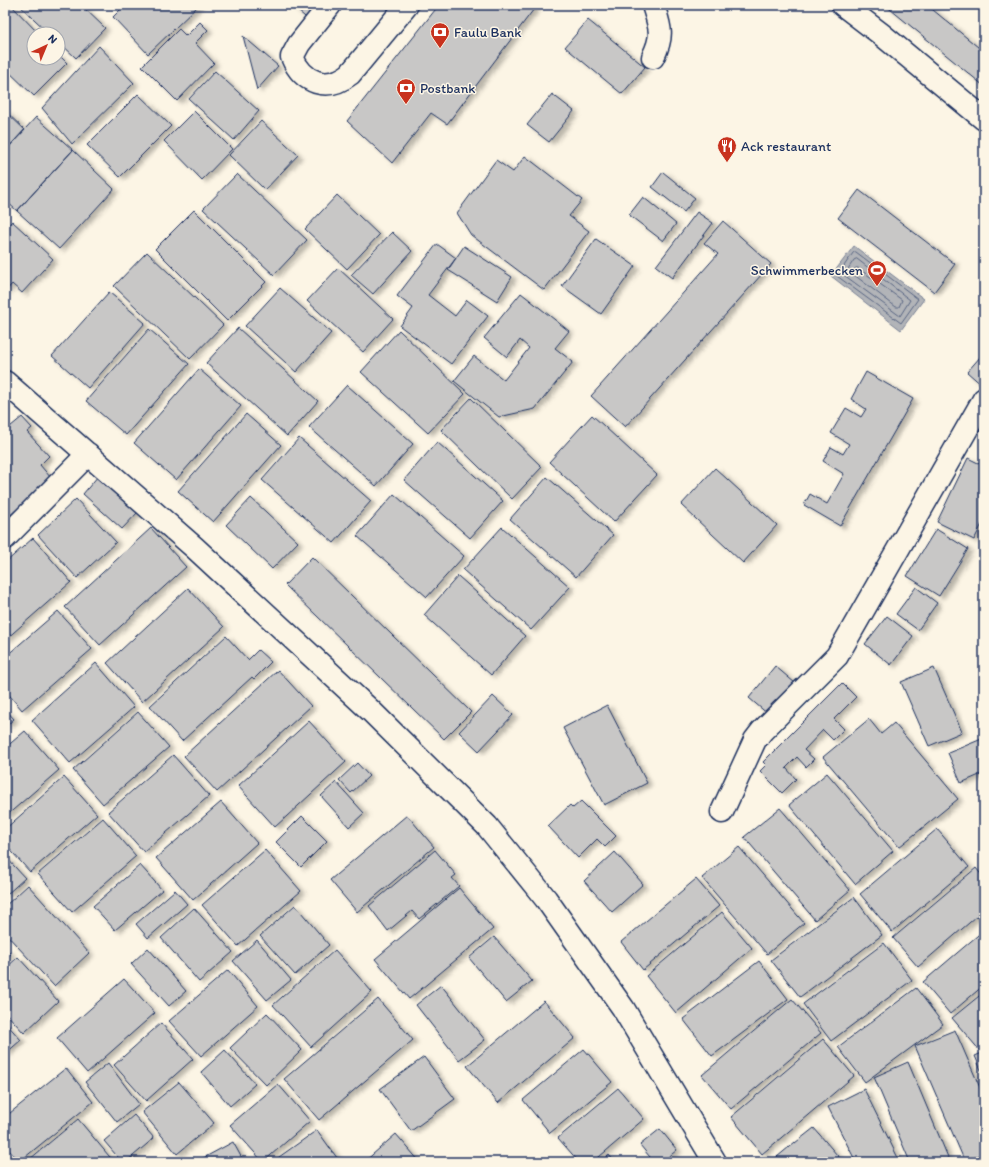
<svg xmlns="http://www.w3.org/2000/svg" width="989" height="1167" font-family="Itim,sans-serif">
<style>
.water{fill:#b2b4b8;stroke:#767f94}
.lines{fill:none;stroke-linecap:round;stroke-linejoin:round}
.shore{stroke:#576482;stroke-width:1}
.building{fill:#c8c7c6;stroke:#1b2f5e;filter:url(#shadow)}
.street-casing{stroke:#1b2f5e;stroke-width:25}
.secondary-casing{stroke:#1b2f5e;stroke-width:25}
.street{stroke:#fcf5e5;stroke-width:22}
.secondary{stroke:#fcf5e5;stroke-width:22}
.labels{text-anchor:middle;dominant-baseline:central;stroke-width:3;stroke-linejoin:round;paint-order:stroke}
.poi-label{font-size:14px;fill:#1b2f5e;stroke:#fcf5e5;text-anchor:start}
</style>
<defs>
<filter id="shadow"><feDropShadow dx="4.5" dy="2.5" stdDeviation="2" flood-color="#0004"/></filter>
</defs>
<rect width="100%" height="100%" fill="#fcf5e5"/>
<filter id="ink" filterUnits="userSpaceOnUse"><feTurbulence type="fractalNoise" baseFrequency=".025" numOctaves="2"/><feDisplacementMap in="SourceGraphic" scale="8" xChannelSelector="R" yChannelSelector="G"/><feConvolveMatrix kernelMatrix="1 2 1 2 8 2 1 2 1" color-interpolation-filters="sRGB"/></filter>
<g filter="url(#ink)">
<!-- water -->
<path class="water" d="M854 246 924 299 901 330 831 276Z"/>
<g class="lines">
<!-- shore -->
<path class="shore" d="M856 252 918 299 901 323 837 276 853 253Z
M857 259 910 300 900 316 844 275 854 260Z
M856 268H858L902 300 899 307H896L853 274Z"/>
</g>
<!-- building -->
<path class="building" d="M5 5H11L39 34H34V58H58V54L67 63 34 96 5 68Z
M19 5H81L105 28 76 58 58 41V34H50Z
M125 5H199L148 54 113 17Z
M291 5H324L311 22Z
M439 5H537L447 124 431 113 392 163 347 121Z
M885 5H927L984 52V86Z
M588 20 645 67 622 94 565 47Z
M200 22 208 30 195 43 214 63 177 101 142 66 179 29 186 36Z
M243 36 278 66 257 90Z
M99 46 134 83 72 144 42 108Z
M215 71 259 111 234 140 189 99Z
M138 94 171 126 120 177 87 145Z
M552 94 574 111 549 142 527 125Z
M5 111 25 130 5 151Z
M194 111 232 149 202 180 164 141Z
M36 117 73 150 17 211 5 200V151Z
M261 121 298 155 265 190 229 155Z
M73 150 114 189 59 249 17 211Z
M525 156 582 200 569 216 589 231 544 290 471 235 457 213 496 160 513 172Z
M663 172 695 198 684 212 652 187Z
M237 174 307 240 274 275 203 209Z
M859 190 955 264 934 292 838 218Z
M337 195 379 235 347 269 305 229Z
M643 197 676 224 663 241 629 215Z
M194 210 266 282 227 321 155 249Z
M697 212 713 223 672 278 656 266Z
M12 221 53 259 22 293 12 284 5 292V229Z
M723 221 771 264 625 427 591 396 718 254 704 243Z
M392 232 412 251 373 294 351 275Z
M596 239 635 266 601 314 562 286Z
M437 244 456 258 428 295 455 316 467 300 488 316 451 364 400 326 413 308 397 296Z
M464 246 512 277 497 301 448 270Z
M147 252 223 325 190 359 114 286Z
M338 268 393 319 363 352 307 301Z
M280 288 331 333 296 372 245 326Z
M109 292 145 323 88 388 52 356Z
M521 293 569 331 555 348 573 362 535 409 499 417 454 381 474 356 504 380 529 348 520 340 507 357 484 338Z
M238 328 318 401 287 436 206 363Z
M149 329 189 364 126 435 86 401Z
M399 330 465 394 428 433 361 372Z
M981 356 984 359 983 386 967 372Z
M199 369 241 406 176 480 134 443Z
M866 372 913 399 840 526 804 505 810 494 827 504 844 474 823 461 831 447 843 454 849 444 831 433 846 408 861 417 866 409 851 399Z
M347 385 413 444 376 486 309 427Z
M471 398 542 467 512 499 441 430Z
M246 414 281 445 213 522 178 491Z
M592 415 657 475 614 522 549 462Z
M22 417 32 428 27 432 49 456 40 465 51 478 5 520V431Z
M299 438 371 501 334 543 262 480Z
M437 442 503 501 470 538 404 480Z
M968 458 984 466V520L974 540 937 522Z
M715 468 777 525 743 563 681 505Z
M98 476 138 512 122 529 83 494Z
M547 477 613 535 576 577 510 519Z
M394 494 464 556 427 597 357 536Z
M251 498 298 542 272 569 226 525Z
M76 499 116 542 77 578 38 535Z
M502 527 570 587 531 630 463 570Z
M151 528 186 567 100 645 65 607Z
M936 529 968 549 939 596 907 576Z
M33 538 71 582 5 640V563Z
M312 557 471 712 444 739 285 585Z
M458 576 525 636 491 675 424 615Z
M916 587 937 603 918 630 896 614Z
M188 588 224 627 142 702 107 663Z
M58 611 92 649 22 710 5 690V657Z
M887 616 913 636 891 665 865 644Z
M226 636 248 660 258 650 271 662 254 679 252 677 182 741 150 706Z
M96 663 134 707 70 763 32 720Z
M775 666 795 683 769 715 749 698Z
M934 668 962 732 929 746 901 682Z
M278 670 311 706 217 792 184 756Z
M842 683 856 697 834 719 844 729 833 740 823 730 804 750 814 759 806 767 797 757 786 768 796 779 782 793 760 771 766 765 763 762Z
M493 696 513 715 479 751 459 732Z
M607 705 647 783 604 805 563 728Z
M5 709 14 719 5 727Z
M138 712 169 747 103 804 73 770Z
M869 719 881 734 894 723 958 799 899 847 823 757Z
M309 721 346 762 275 827 238 786Z
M25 731 59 770 5 817V748Z
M984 738V773L961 783 948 753Z
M173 755 209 796 144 852 108 812Z
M357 763 369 776 351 793 339 780Z
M827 773 893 851 855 884 789 805Z
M64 777 97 814 30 872 5 844V829Z
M336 782 364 813 349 827 321 796Z
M581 801 616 836 605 847 597 839 578 858 548 826 570 805 573 808Z
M221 802 257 843 193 900 156 858Z
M780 808 850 890 815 920 744 837Z
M407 815 434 847 357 912 330 880Z
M302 816 327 841 301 867 276 842Z
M103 818 136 856 72 912 38 874Z
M937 829 969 867 892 932 860 894Z
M739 847 804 923 767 954 702 878Z
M265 850 301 891 238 946 202 905Z
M435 850 456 875 452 878 459 886 419 919 412 911 388 931 369 906Z
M615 852 643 884 612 912 584 881Z
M5 856 25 878 5 896Z
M140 865 162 890 115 930 93 906Z
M976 868 984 878V910L918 967 893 938Z
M696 879 719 906 643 970 621 942Z
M28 885 89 953 54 986 5 933V906Z
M459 888 493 929 409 999 375 959Z
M175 890 187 904 148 938 136 924Z
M854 897 882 935 800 997 771 960Z
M295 905 329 945 295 975 260 936Z
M194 908 233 952 199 982 161 938Z
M722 912 752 948 676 1013 646 976Z
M984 930V985L950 1014 923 982Z
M494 937 532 981 506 1002 469 958Z
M257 940 291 980 267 1000 233 961Z
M884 943 912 980 831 1041 803 1004Z
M5 948 11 954 5 960Z
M148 948 186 991 169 1006 131 964Z
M335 950 372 992 311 1047 273 1005Z
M18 957 58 1001 24 1033 5 1012V969Z
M759 961 788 999 712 1056 683 1019Z
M228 970 258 1006 201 1056 169 1021Z
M124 979 155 1013 87 1073 57 1038Z
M441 985 485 1040 459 1060 416 1005Z
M916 988 943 1024 865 1082 838 1047Z
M984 992V1050L981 1052 952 1018Z
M378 999 413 1040 319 1120 284 1079Z
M792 999 821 1033 731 1109 702 1075Z
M544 1001 575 1038 498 1103 467 1066Z
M267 1013 302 1050 266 1085 230 1048Z
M5 1022 21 1040 5 1054Z
M161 1023 193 1059 146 1101 114 1065Z
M955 1030 984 1097V1153L965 1162 915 1046Z
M823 1039 854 1076 762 1154 731 1117Z
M584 1049 612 1082 550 1133 523 1100Z
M225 1050 255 1084 230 1106 201 1072Z
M984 1052V1077L975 1056Z
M424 1057 455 1099 411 1131 380 1089Z
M908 1062 950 1162H910L874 1077Z
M108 1063 139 1104 117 1122 85 1082Z
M66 1068 93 1102 19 1162 5 1145V1117Z
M179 1082 214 1123 177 1154 142 1112Z
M278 1084 310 1121 263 1162 230 1125Z
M618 1088 644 1119 593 1162H579L558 1138Z
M864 1089 900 1162H856L828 1107Z
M134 1115 154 1138 126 1162H122L104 1141Z
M78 1119 114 1162H32L30 1159Z
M814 1128 843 1162H771L795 1142V1143Z
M660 1129 677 1150 662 1162H654L640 1145Z
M317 1130 340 1162H272Z
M396 1134 420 1162H364Z
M233 1142 244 1162H196Z
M609 1155 615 1162H601Z"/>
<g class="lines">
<defs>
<path id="street" d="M330 5 299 44 292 57C303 83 327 92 350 74L407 5
M653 5C660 27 664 35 653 57
M5 382 195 548 371 711 487 826 546 899 623 1008 715 1162
M5 538 88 454
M722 812 755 740 762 731 837 656 984 399"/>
<path id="secondary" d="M843 5 881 34 984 119"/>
</defs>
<!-- street casing -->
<use href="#street" class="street-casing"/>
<!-- secondary casing -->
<use href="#secondary" class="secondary-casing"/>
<!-- street -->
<use href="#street" class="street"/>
<!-- secondary -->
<use href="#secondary" class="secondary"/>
</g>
</g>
<!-- icons -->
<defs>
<symbol id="bank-pin" viewBox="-11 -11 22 30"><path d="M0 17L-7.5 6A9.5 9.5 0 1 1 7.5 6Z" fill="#c8321e" stroke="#fcf5e5"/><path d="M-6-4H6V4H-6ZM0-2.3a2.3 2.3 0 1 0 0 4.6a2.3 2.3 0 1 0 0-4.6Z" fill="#fff"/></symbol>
<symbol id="restaurant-pin" viewBox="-11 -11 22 30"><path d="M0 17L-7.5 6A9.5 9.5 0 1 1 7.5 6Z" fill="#c8321e" stroke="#fcf5e5"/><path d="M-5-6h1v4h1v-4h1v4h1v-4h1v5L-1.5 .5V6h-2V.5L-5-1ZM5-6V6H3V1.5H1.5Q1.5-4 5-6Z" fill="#fff"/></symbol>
<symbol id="stadium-pin" viewBox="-11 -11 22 30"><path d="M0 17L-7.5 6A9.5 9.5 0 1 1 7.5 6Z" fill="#c8321e" stroke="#fcf5e5"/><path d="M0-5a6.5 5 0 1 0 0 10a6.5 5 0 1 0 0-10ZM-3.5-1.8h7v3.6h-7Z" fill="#fff"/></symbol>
</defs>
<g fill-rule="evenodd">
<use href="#bank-pin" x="429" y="21" width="22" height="30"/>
<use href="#bank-pin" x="395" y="77" width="22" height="30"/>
<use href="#restaurant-pin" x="716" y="135" width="22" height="30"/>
<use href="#stadium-pin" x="866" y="259" width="22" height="30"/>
</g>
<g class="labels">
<!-- poi labels -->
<g class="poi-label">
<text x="454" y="32">Faulu Bank</text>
<text x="420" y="88">Postbank</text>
<text x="741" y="146">Ack restaurant</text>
<text x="863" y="270" text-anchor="end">Schwimmerbecken</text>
</g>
</g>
<!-- margin -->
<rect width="989" height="1167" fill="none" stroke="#fcf5e5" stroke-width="20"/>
<rect x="10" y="10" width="969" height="1147" fill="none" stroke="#1b2f5e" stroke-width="1.5" filter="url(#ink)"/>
<!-- north arrow -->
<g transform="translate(46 46) rotate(44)"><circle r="19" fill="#fcf5e5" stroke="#a2a6af"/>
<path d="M0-3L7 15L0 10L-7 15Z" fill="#c8321e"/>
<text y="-6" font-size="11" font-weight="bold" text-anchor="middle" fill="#1b2f5e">N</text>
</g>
</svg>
